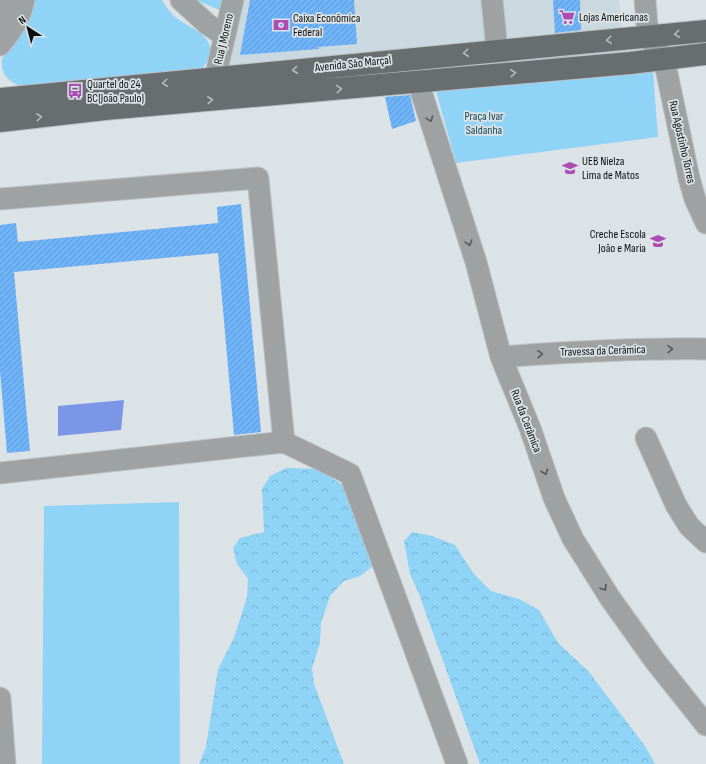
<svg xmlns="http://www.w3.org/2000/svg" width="706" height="764" font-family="'Sofia Sans Condensed',sans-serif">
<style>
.built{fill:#cad8e0}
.forest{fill:url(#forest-crowns)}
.park{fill:#8fd3f7}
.water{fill:#7b96e7}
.building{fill:url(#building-hatch)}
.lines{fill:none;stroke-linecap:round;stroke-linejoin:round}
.minor-casing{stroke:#bbc1c4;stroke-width:23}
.major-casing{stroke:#bbc1c4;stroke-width:24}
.minor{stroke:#9fa2a3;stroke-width:21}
.major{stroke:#686e6f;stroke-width:22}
.oneway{stroke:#b3babc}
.oneway2{stroke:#56585a}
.labels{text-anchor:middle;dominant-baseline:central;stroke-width:3.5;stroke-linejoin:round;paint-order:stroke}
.poi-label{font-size:12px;fill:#0c0f10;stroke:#dce3e6;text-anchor:start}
.street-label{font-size:12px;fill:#0c0f10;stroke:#dce3e6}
.park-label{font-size:12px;fill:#103f54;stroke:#dce3e6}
</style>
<defs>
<pattern id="forest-crowns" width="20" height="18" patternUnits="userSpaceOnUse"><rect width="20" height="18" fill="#8fd3f7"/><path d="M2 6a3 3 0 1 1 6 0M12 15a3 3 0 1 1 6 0" fill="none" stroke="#7ab4d3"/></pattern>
<pattern id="building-hatch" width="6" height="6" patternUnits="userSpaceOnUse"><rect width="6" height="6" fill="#6fb3f9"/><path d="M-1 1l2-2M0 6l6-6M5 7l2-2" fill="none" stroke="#5f99d4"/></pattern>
</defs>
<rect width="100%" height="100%" fill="#dce3e6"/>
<!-- built -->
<path class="built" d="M245 0H619L622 30 229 65Z"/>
<!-- forest -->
<path class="forest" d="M286 468 318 469 344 486 373 566 360 576 344 581 330 596 321 623 320 643 312 668 314 684 344 764H199L206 747 218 669 234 638 247 597 248 579 237 564 233 548 240 538 264 532 262 489 270 476Z
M412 532 432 536 455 545 473 573 491 591 519 599 539 610 558 643 589 672 645 746 655 764H480L419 594 410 574 404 541Z"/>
<!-- park -->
<path class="park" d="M33 0H162C165 5 169 11 173 15 184 26 213 33 210 53 208 63 204 67 196 72L25 87C12 84 0 76 2 60 3 55 15 41 19 34 24 24 28 11 33 0Z
M196 0H223L222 11Z
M653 71 658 137 456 163 436 91Z
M179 502 180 764H42L44 506Z"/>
<!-- water -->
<path class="water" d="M124 400 121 430 58 436V406Z"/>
<!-- building -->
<path class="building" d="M250 0H354L357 44 318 47 319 49 240 55Z
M553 0H580L581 30 555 33Z
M410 95 416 121 392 129 385 97Z
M241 204 261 432 234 435 218 253 14 272 30 451 7 453 0 371V225L16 223 18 242 218 223 217 207Z"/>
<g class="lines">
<defs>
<path id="minor" d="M181 0 207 24 225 36
M492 0 497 50
M645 0 648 37 664 59 689 178 695 199 706 223
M0 17 3 0
M0 45C12 30 20 19 24 0
M215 78 233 0
M418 82 476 262 501 357 530 428 554 498 573 539 610 598 655 661 706 725
M0 199 258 178 284 442
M501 357C569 352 637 348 706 349
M646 438 676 505 689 526 706 542
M0 473 284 442 350 474 457 764
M0 698 5 764"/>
<path id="major" d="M0 99 706 31
M0 121 105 109 630 63 706 54"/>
</defs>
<!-- minor casing -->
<use href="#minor" class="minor-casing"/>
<!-- major casing -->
<use href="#major" class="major-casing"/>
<!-- minor -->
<use href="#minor" class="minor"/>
<!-- major -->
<use href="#major" class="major"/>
</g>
<!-- one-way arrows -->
<defs><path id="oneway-chevron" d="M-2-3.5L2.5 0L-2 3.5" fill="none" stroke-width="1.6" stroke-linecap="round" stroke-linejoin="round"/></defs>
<g class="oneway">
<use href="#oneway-chevron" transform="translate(677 34) rotate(174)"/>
<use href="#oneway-chevron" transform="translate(609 40) rotate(175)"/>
<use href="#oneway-chevron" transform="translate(466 53) rotate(174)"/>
<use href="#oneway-chevron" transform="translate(295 70) rotate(174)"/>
<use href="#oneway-chevron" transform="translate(513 73) rotate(-5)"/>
<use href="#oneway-chevron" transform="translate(165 83) rotate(174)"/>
<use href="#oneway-chevron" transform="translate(339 89) rotate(-5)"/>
<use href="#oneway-chevron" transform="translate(210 100) rotate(-5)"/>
<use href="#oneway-chevron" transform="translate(39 117) rotate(-6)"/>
</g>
<g class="oneway2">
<use href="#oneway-chevron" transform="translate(430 119) rotate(72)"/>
<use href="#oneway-chevron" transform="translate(469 243) rotate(72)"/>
<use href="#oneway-chevron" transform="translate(670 349) rotate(-1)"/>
<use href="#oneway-chevron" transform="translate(540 354) rotate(-4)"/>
<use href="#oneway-chevron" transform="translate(545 472) rotate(71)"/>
<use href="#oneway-chevron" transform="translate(604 588) rotate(58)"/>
</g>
<!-- icons -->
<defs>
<symbol id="supermarket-bare" viewBox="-9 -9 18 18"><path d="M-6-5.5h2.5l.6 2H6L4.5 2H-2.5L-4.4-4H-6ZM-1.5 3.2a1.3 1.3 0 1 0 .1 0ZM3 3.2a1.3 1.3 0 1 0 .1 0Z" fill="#ac4cb4" stroke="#dce3e6" stroke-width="2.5" paint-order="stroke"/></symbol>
<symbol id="bank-bare" viewBox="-9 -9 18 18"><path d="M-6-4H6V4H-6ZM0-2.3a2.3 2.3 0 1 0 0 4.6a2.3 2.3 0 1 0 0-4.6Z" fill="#ac4cb4" stroke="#dce3e6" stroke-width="2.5" paint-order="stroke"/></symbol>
<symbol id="bus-bare" viewBox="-9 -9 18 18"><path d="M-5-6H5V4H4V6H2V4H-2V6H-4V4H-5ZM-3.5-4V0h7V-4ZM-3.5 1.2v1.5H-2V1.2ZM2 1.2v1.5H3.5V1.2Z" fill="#ac4cb4" stroke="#dce3e6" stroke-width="2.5" paint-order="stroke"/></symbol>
<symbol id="school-bare" viewBox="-9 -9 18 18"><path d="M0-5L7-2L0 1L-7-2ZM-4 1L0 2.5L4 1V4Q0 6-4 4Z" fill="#ac4cb4" stroke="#dce3e6" stroke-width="2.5" paint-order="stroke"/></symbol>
</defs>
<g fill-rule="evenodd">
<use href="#supermarket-bare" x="556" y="6" width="22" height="22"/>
<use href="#bank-bare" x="270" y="14" width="22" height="22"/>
<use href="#bus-bare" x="64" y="80" width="22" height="22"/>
<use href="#school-bare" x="559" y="157" width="22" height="22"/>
<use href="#school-bare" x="647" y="230" width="22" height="22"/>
</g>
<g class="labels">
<!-- poi labels -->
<g class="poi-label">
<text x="579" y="17">Lojas Americanas</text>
<text x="293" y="18">Caixa Econômica<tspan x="293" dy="14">Federal</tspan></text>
<text x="87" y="84">Quartel do 24<tspan x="87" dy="14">BC(João Paulo)</tspan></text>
<text x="582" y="161">UEB Nielza<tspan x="582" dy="14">Lima de Matos</tspan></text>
<text x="646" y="234" text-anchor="end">Creche Escola<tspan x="646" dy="14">João e Maria</tspan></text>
</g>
<!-- street labels -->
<g class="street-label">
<text transform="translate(224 39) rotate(-77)">Rua J Moreno</text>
<text transform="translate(353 64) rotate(-6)">Avenida São Marçal</text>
<text transform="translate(682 142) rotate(77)">Rua Agostinho Tôrres</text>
<text transform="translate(603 351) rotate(-2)">Travessa da Cerâmica</text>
<text transform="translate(526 421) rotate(69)">Rua da Cerâmica</text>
</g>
<!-- park labels -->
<g class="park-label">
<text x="484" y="116">Praça Ivar<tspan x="484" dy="14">Saldanha</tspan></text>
</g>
</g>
<!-- north arrow -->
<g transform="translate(28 28) rotate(324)" stroke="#dce3e6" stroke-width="3" paint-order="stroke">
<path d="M0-3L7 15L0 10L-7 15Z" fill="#0c0f10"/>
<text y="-6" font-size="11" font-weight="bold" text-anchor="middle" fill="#0c0f10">N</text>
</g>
</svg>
